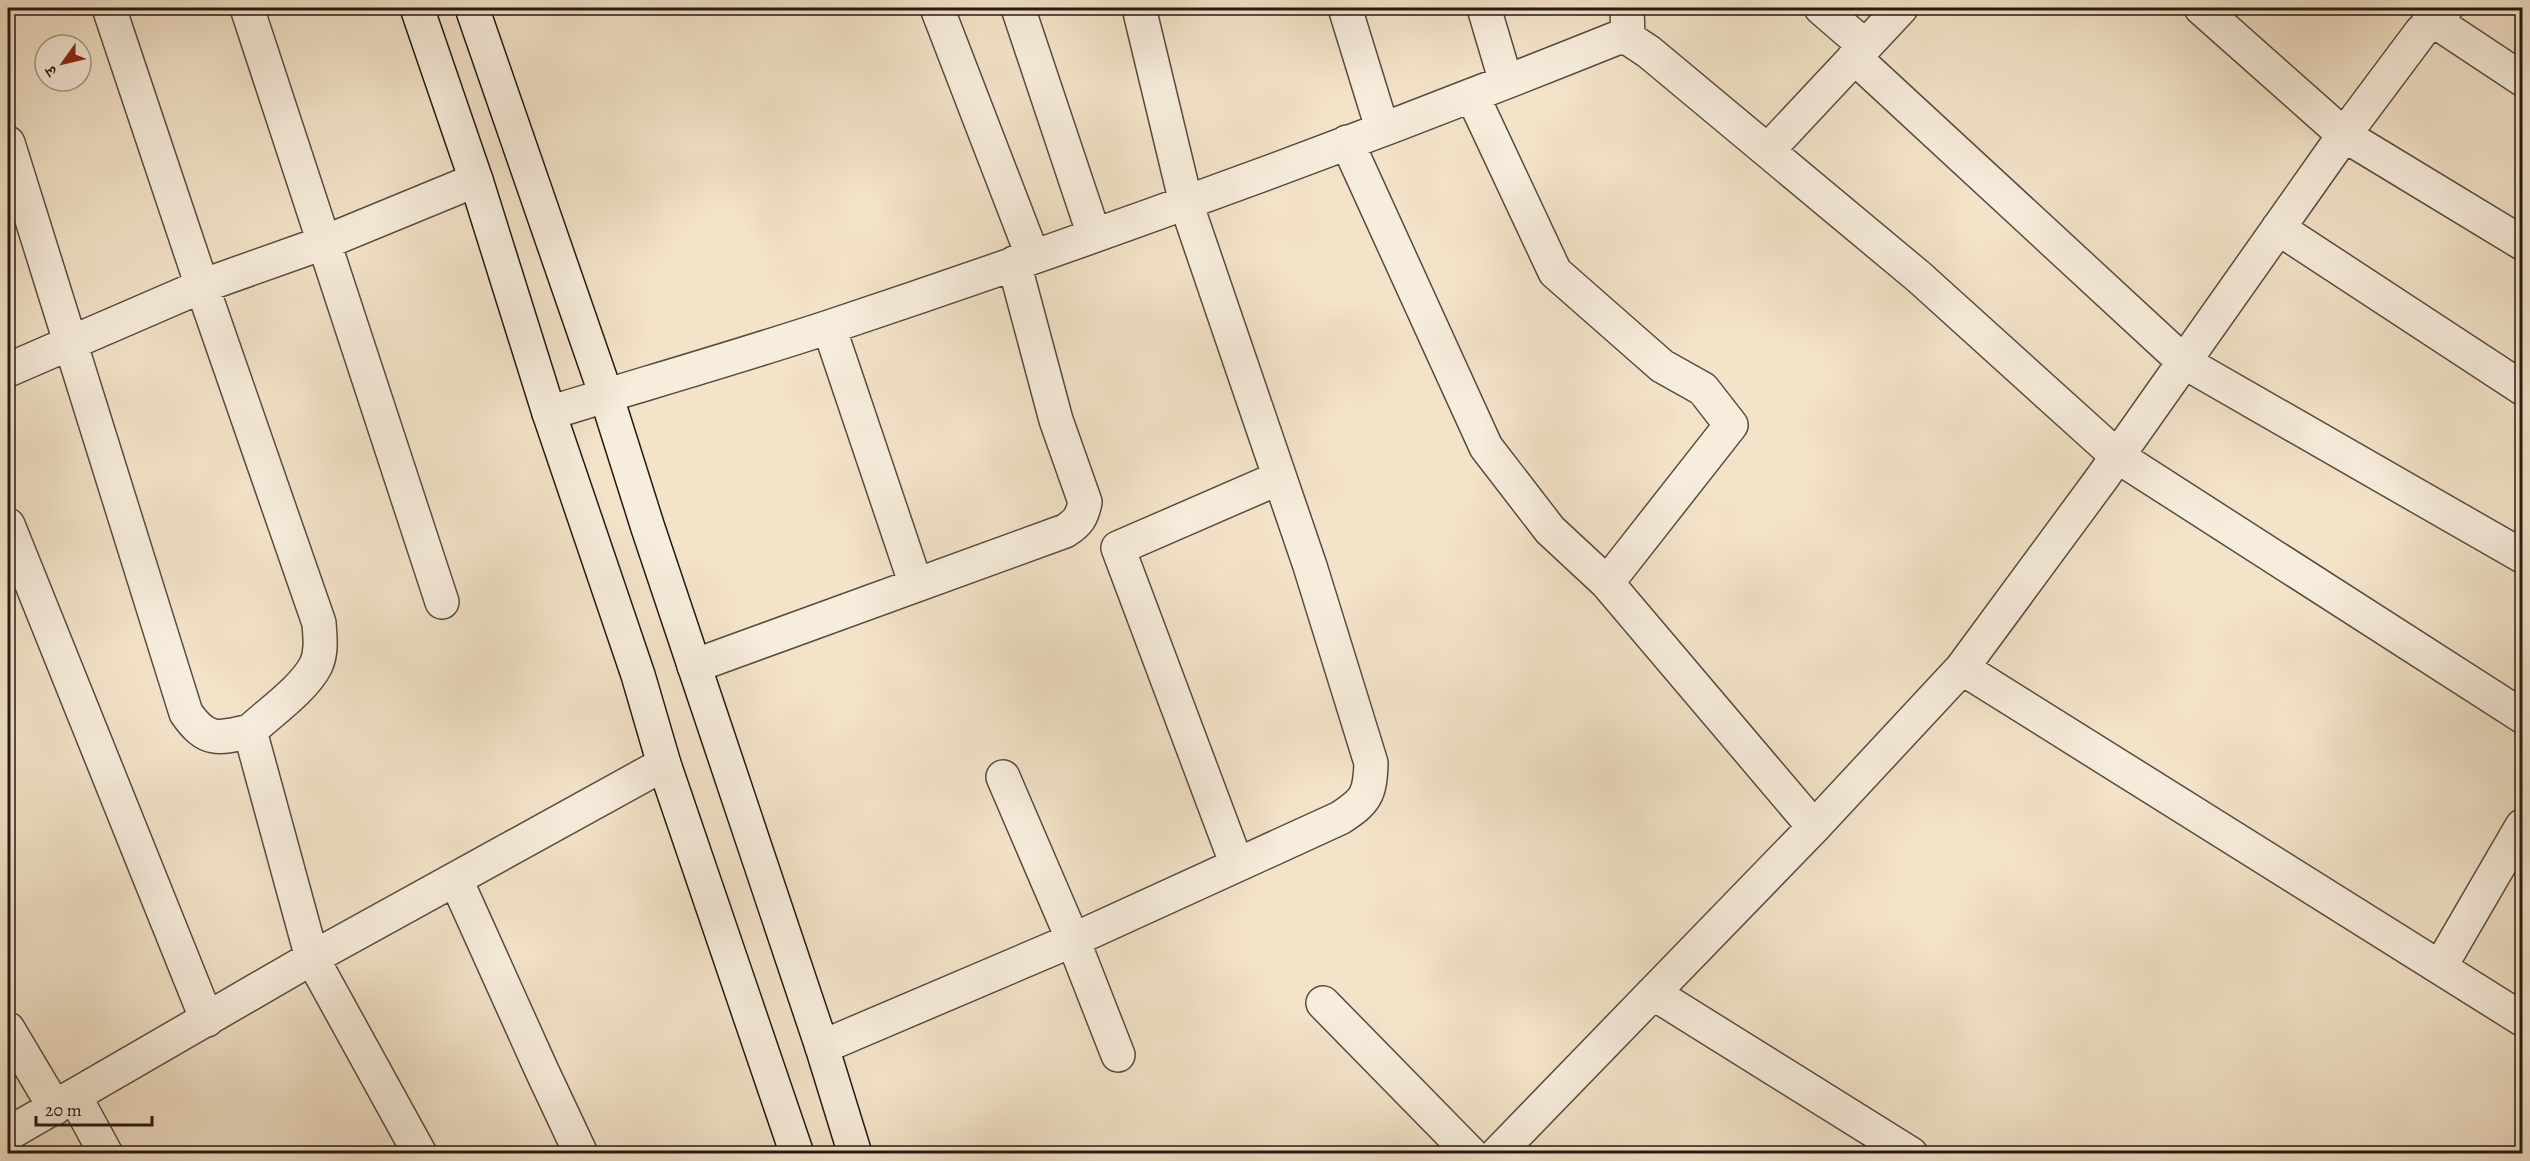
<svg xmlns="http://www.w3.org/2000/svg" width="2530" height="1161" font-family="Alegreya,'Noto Serif Devanagari',serif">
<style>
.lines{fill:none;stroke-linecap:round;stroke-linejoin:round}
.street-casing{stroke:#584c40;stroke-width:36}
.secondary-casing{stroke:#241a13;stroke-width:36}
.street{stroke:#f7eddc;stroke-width:33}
.secondary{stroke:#f7eddc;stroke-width:33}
</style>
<rect width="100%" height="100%" fill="#f3e3c9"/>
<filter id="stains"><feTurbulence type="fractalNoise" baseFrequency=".00333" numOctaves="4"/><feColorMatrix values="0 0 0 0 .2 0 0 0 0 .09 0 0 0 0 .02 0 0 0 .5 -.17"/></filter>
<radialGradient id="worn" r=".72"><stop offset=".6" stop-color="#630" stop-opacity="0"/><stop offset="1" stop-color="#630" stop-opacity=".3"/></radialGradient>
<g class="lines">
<defs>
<path id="street" d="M109 8 202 286 319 623C320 637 322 652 316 665 304 689 269 713 250 731
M247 8 442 602
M937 8 1033 257
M1018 8 1094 235
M1345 8 1382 128
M1484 8 1506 82
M1627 8 1628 38
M1821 8 1865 46
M2201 8 2344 135 2522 243
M2427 8 2433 20 2522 79
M1854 57 2184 362 2522 556
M1472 95 1555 272 1662 366 1703 389 1731 425 1607 583
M1347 142 1486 447 1550 530 1607 583 1814 827
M8 143 186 713C206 742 218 739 250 731L312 958 420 1154
M1769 149 1901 8
M2278 228 2522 388
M829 327 916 585
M8 370 202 286 323 243 476 180
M549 413C643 384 738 357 832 326 1096 238 1358 142 1617 38H1628L1649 52 1919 277 2117 456 2522 716
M8 525 207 1020
M694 666 1065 531C1078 523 1082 517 1085 502L1056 420 1014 263
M1962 668 2522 1019
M1003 777 1073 940 1118 1055
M1237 865 1118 548 1279 478
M456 880 542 1071 581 1154
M2440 967 2522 826
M1653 993 1911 1154
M1323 1003 1471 1154
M8 1029 55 1108
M822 1047 1073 940 1340 818C1366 801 1370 795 1371 763L1310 566 1186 203 1139 8
M75 1097 106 1154
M8 1134 312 958 664 764
M1497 1154 1814 827 1962 668 2102 478 2344 135 2421 32 2446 8"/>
<path id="secondary" d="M417 8 476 180 549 413 638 675 664 764 797 1154
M472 8 606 395 648 528 822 1047 855 1154"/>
</defs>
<!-- street casing -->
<use href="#street" class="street-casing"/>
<!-- secondary casing -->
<use href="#secondary" class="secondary-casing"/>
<!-- street -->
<use href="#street" class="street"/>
<!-- secondary -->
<use href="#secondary" class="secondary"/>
</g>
<!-- margin -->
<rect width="2530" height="1161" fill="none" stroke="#f3e3c9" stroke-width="30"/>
<rect x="9" y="9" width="2512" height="1143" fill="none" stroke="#241a13" stroke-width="3"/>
<rect x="15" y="15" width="2500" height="1131" fill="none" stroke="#241a13" stroke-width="1.5"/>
<!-- north arrow -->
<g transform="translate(63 63) rotate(236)"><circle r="28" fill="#f7eddc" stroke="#a3998c" stroke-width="1.5"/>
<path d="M0-4.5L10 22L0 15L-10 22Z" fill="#8f2418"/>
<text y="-9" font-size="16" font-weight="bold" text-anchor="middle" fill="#241a13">उ</text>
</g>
<!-- scale -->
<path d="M36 1116v9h116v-9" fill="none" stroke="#241a13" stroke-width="3"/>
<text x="45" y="1116" font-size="18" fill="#241a13" stroke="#f7eddc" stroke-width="4.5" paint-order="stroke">20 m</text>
<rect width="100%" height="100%" filter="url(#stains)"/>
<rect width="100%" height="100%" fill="url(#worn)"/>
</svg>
